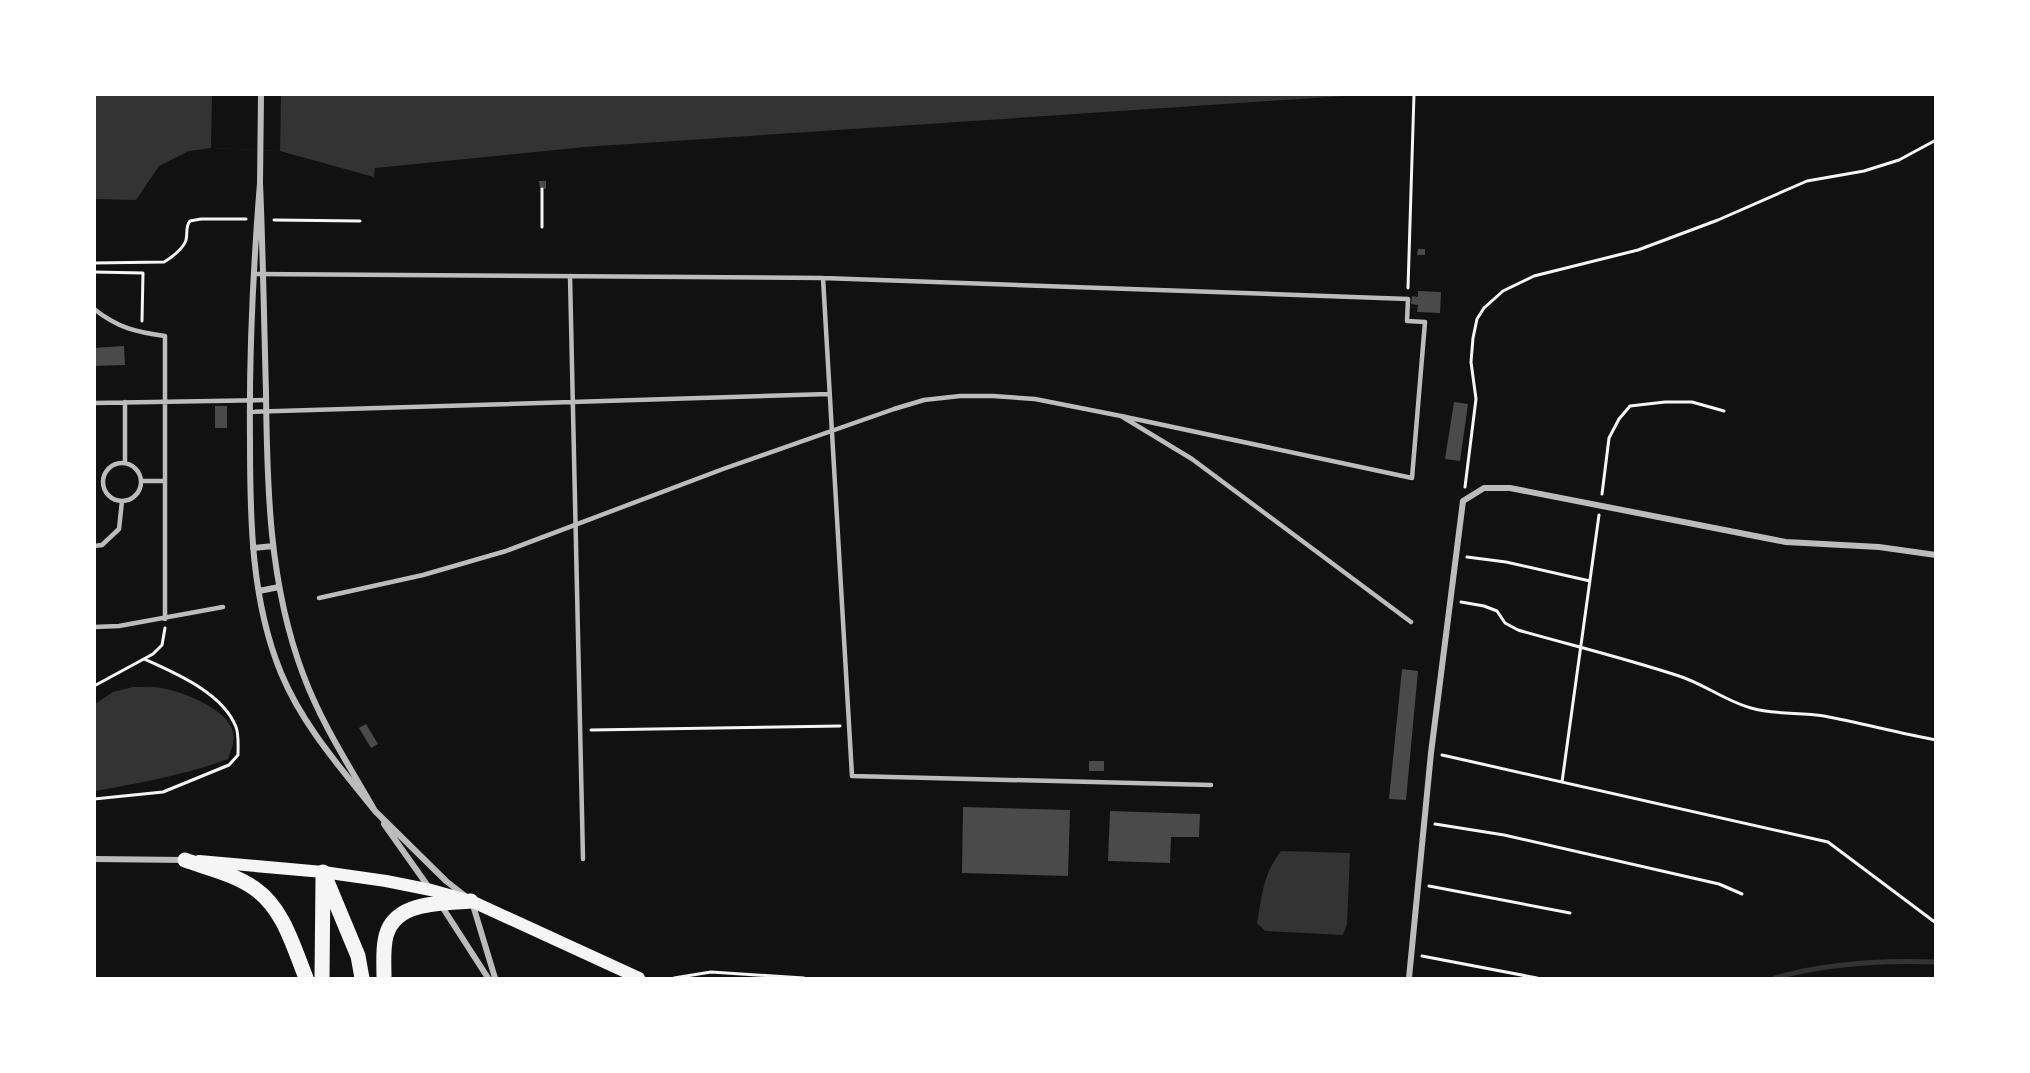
<svg xmlns="http://www.w3.org/2000/svg" width="2030" height="1073" font-family="Roboto,sans-serif">
<style>
.water{fill:#333}
.pier{fill:#111}
.lines{fill:none;stroke-linecap:round;stroke-linejoin:round}
.stream{stroke:#333;stroke-width:5}
.building{fill:#4a4a4a}
.path{stroke:#f5f5f5;stroke-width:3}
.service{stroke:#bcbcbc;stroke-width:4.5}
.minor{stroke:#bcbcbc;stroke-width:6}
.secondary{stroke:#f5f5f5;stroke-width:12}
.primary{stroke:#f5f5f5;stroke-width:15}
</style>
<rect width="100%" height="100%" fill="#111"/>
<!-- water -->
<path class="water" d="M95 95H1359L584 147 375 168 374 177 280 151 211 148 189 151 159 166 136 200 95 199Z
M133 687C142 687 151 686 161 688 182 691 228 709 233 732 235 741 231 751 228 759 185 775 140 783 95 791V704L113 692Z
M1281 851 1350 853 1347 924 1343 935 1265 931 1257 923C1262 896 1263 874 1281 851Z"/>
<!-- pier -->
<path class="pier" d="M212 95H281L280 151 211 148Z"/>
<g class="lines">
<!-- stream -->
<path class="stream" d="M1775 978C1827 963 1882 960 1936 962"/>
</g>
<!-- building -->
<path class="building" d="M539 181H546V189H540Z
M1418 249H1425V255H1417Z
M1418 291 1441 292 1440 313 1417 312 1418 305 1411 304 1412 296 1418 297Z
M124 346 125 365 94 366V348Z
M1454 402 1468 404 1460 461 1445 459Z
M215 406H227V428H215Z
M1402 669 1418 671 1406 800 1389 799Z
M366 724 378 744 371 748 359 728Z
M1089 761H1104V771H1089Z
M963 807 1070 810 1068 876 962 873Z
M1110 811 1200 814 1199 837H1171L1170 863 1108 861Z"/>
<g class="lines">
<!-- path -->
<path class="path" d="M274 220 360 221
M542 227V189
M94 263 164 262C171 258 184 248 186 240 188 232 185 227 190 221L201 219H246
M94 272 143 273 142 321
M1408 288 1414 94
M1465 487 1476 399 1471 362 1473 338 1477 319 1484 308 1503 291 1534 276 1638 250 1718 220 1807 181 1864 171 1899 160 1936 140
M1602 494 1609 438 1619 419 1630 406 1665 402H1692L1724 411
M1467 557 1506 562 1590 581
M1461 602 1484 606 1497 611 1505 623 1518 630C1571 645 1624 658 1676 675 1703 683 1725 701 1751 708 1775 715 1799 712 1824 716 1861 723 1898 733 1936 740
M94 686 153 654 162 645 165 628
M591 730 840 726
M1442 755 1828 842 1936 923
M1562 782 1599 515
M94 799 163 792 229 765 238 755C238 746 239 735 236 727 223 693 175 673 144 659
M1435 824 1504 835 1719 884 1742 894
M1429 886 1570 913
M1422 956 1537 978
M674 978 711 972 804 978"/>
<!-- service -->
<path class="service" d="M254 274 823 278 1408 299 1407 321 1425 322 1412 478 1121 416
M570 276 583 859
M823 278 852 776 1211 785
M94 309C118 328 136 332 165 336V619
M125 402V462
M94 403 266 400
M249 412 829 394
M103 482a19 19 0 1 1 38 0a19 19 0 1 1-38 0Z
M142 481H165
M94 546 102 545 119 529 122 501
M319 598 423 575 506 551 723 469 894 409 924 400 960 396H993L1035 399 1121 416 1192 459 1411 622
M94 627 119 626 223 607"/>
<!-- minor -->
<path class="minor" d="M260 183C263 253 264 322 266 392 267 488 269 584 303 674 321 723 350 767 375 811 340 767 303 726 281 673 251 600 250 519 250 441 249 355 253 269 260 183Z
M260 183 261 94
M253 548 273 546
M259 591 279 587
M375 811 446 881 464 895
M384 824 430 889
M94 859 185 860
M472 902 495 978
M441 905 488 978
M1409 978 1431 753 1463 501 1484 488H1510L1786 542 1879 547 1936 555"/>
<!-- secondary -->
<path class="secondary" d="M199 861 323 872 386 881 431 890 471 901 639 978"/>
<!-- primary -->
<path class="primary" d="M185 860C207 868 234 874 254 888 284 909 293 946 306 978
M323 872 358 956 362 978
M322 978 323 878
M384 978C384 966 383 953 385 941 391 900 441 904 471 901"/>
</g>
<!-- border -->
<rect width="2030" height="1073" fill="none" stroke="#ffffff" stroke-width="192"/>
</svg>
